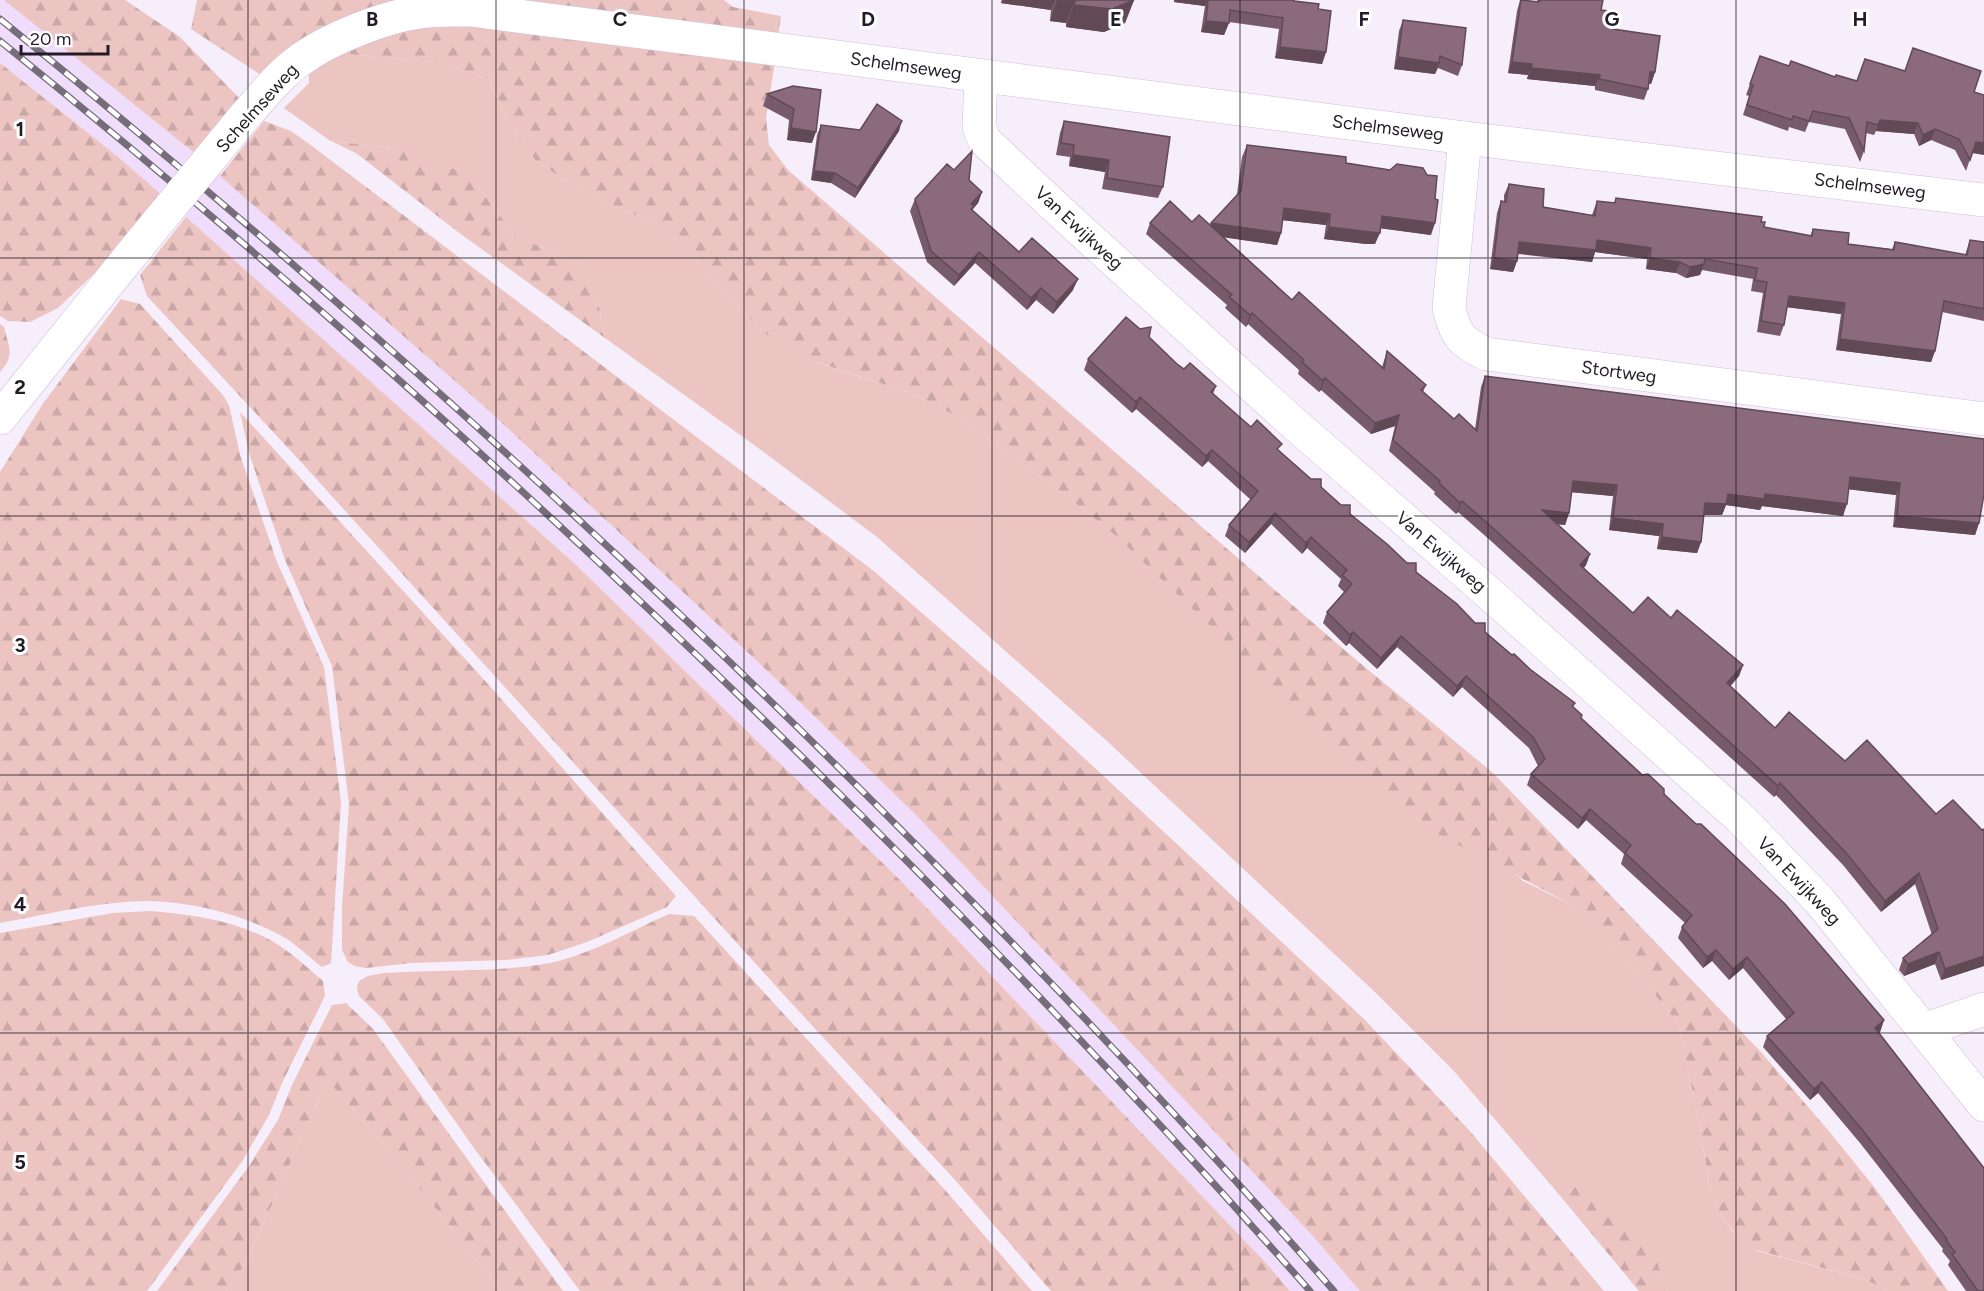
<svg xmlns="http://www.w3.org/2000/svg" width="1984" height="1291" font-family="Figtree,sans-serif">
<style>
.built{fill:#f0ddfc}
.green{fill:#ecc4c2}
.forest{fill:url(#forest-firs)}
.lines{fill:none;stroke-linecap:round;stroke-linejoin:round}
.minor-casing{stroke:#d1bfde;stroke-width:34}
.major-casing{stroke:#d1bfde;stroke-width:34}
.minor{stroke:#fff;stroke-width:33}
.major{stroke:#fff;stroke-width:33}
.rail-casing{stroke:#756e7a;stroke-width:7}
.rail{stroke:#fff;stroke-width:4.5;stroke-dasharray:14;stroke-linecap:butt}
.major-bridge-casing{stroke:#d1bfde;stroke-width:34;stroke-linecap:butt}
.major-bridge{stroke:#fff;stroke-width:33}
.wall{fill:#785b6a}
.shaded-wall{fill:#614a56}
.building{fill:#8b6a7b;stroke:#614a56;stroke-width:1.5}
.grid{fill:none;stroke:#231c27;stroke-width:1.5;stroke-opacity:0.55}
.labels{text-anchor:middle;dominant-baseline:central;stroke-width:6;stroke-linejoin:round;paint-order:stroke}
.street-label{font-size:18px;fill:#231c27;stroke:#fff}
.grid-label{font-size:20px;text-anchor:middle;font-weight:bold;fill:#231c27;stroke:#fff;stroke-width:6;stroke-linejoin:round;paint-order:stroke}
</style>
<defs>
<pattern id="forest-firs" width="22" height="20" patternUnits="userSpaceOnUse" patternTransform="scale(1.5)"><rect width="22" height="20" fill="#ecc4c2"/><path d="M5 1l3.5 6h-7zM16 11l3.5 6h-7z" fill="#caa8a7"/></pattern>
</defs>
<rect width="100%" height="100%" fill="#f6eefb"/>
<!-- built -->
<path class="built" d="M0 0H4L197 155 486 408 776 679 918 817 1312 1235 1360 1291H1290L1265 1262 900 880 574 563 117 156 0 63Z"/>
<!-- green -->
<path class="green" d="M338 53 442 63 488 79 515 132 536 161 571 184 609 204 663 226 761 330 818 363 913 394 958 417 1059 490 1117 537 1523 881 1572 905 1593 925 1633 967 1679 1025 1700 1128 1710 1190 1722 1217 1732 1231 1757 1251 1867 1280 1887 1291H1667L1657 1261 1576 1186 1562 1198 1453 1070 1377 994 1108 742 877 537 761 450 605 338 597 296 580 265 515 235 479 188 398 150 329 140 284 108 309 83V71Z
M327 1080 399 1162 501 1291H226L247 1261Z"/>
<!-- forest -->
<path class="forest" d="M4 0H125L180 37 240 99 197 155Z
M197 0H413L264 77 191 29Z
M500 0H724L733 7 781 16 778 37Z
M472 22 775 62 766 118 769 145 788 170 1348 653 1493 773 1760 1051 1828 1130 1875 1188 1948 1291H1887L1867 1280 1756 1250 1739 1239 1722 1217 1710 1190 1700 1128 1679 1025 1633 967 1593 925 1572 905 1417 823 1117 537 1059 490 958 417 913 394 792 354 761 330 663 226 609 204 571 184 536 161 515 132 488 79 442 63 338 53 374 39 423 25Z
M0 63 117 156 163 196 114 255 58 308 30 322 8 321 0 316Z
M264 121 291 131 308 143 875 572 1017 696 1178 845 1364 1019 1469 1130 1604 1291H1360L1312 1235 918 817 776 679 486 408 220 176Z
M329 140 398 150 460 171 479 188 515 235 580 265 590 279 597 296 605 338 458 232 356 153Z
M186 217 574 563 900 880 1265 1262 1290 1291H1051L955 1180 783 994 300 461 147 296 140 275Z
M121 299 140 304 222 394 229 405 240 455 277 562 324 667 341 803 331 963 322 967C309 957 296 944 282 936 243 915 194 902 150 901 100 901 49 914 0 923V472L42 405Z
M0 324 4 327C9 348 15 355 0 372Z
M240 412 487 683 676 896 667 907 587 942 548 955 505 960 411 963 366 968 355 966 348 962 342 950V908L349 804 332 666 285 560 249 453Z
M151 911C194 915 242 921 280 946 295 956 309 969 323 981L325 996 282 1083 269 1115 243 1160 147 1291H0V933L113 913Z
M669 914 694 916 946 1191 1032 1291H580L474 1148 383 1019 359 996 357 989 359 981 368 976 384 973C439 969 496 973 550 963 591 954 631 931 669 914Z
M346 1003 373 1029 563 1291H501L399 1162 327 1080 247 1261 226 1291H157L249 1166 278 1120 292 1085 332 1005Z
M1576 1186 1616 1214 1657 1261 1667 1291H1639L1562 1198Z"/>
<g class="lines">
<defs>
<path id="minor" d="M981 76 979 127 984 140 1066 217 1290 420 1491 595 1740 818 1819 900 1984 1105
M1465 138 1449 308C1455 335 1461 342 1486 354L1984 419
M1924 1030 1984 1009"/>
<path id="major" d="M245 116C262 97 279 75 300 60 330 38 384 17 420 12 437 9 455 10 471 10L1465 138 1984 200
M0 418 130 256"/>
</defs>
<!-- minor casing -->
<use href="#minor" class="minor-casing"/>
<!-- major casing -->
<use href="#major" class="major-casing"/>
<!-- minor -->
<use href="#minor" class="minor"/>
<!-- major -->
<use href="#major" class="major"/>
<defs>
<path id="rail" d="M0 19C478 407 927 829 1334 1291
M0 41C180 186 354 337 524 493 799 746 1063 1011 1310 1291"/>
</defs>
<!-- rail casing -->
<use href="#rail" class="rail-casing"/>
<!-- rail -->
<use href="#rail" class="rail"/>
<defs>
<path id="major-bridge" d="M130 256 245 116"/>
</defs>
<!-- major-bridge casing -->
<use href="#major-bridge" class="major-bridge-casing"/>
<!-- major-bridge -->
<use href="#major-bridge" class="major-bridge"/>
</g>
<!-- wall -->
<path class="wall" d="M1002 0H1134L1125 23 1104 32 1066 27V23L1050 21 1051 10 1001 3Z
M1174 0H1294V1L1318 9 1326 52 1322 64 1275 58 1279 29 1229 22 1224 35 1201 32 1205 6 1174 2Z
M1520 0 1537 2V0H1603L1601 10 1613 29 1655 72 1651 84 1648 83V89L1644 100 1595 90V86L1527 79 1528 75 1508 73 1517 11Z
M1403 20 1462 65 1458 76 1438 68 1435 74 1394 69 1399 31Z
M1760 56 1789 66 1835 77 1857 81 1905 71 1974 92 1972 153 1966 171 1955 150 1931 140 1919 146 1914 134 1876 131 1874 135 1866 133 1864 151 1860 162 1845 129 1809 122 1805 132 1789 127 1788 131 1743 115 1749 96 1746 95Z
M793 86 812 143 787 140 789 120 763 106 767 94Z
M1064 121 1163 187 1158 198 1102 189 1105 172 1069 166 1070 157 1056 155 1060 133Z
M821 125 860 130 899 131 855 198 831 183 811 180 817 135Z
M1247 145 1346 163 1431 235 1380 228 1375 244H1366L1324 239 1326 225 1283 220 1281 233 1277 245 1224 237 1292 300 1382 367 1387 351 1426 385 1423 392 1454 419 1475 429 1481 387 1485 376 1982 505 1979 523 1975 535 1893 527 1896 495 1849 489 1843 516 1762 506 1760 510 1726 505 1722 515H1704L1701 542 1697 553 1657 549 1659 536 1609 530 1613 496 1571 492 1569 513 1565 525 1557 524 1590 554 1586 565 1584 568 1633 613 1671 618 1743 665 1739 676 1730 686 1775 728 1845 761 1936 814 1982 830 1984 829V966L1941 980 1935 964 1904 976 1899 970 1903 958 1932 935 1915 884 1881 912 1843 865 1776 795 1774 797 1491 541 1458 512 1456 514 1434 494 1435 492 1389 451 1395 426 1371 434 1321 390 1319 392 1298 374 1299 370 1248 324 1246 327 1225 308 1227 305 1146 234 1150 223 1192 222 1211 225 1237 194 1242 157Z
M954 170 969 180 982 192 978 203 972 210 1019 252 1073 290 1053 314 1036 300 1027 310 975 263 954 286 927 262 910 211 915 199Z
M1509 184 1543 207 1592 215 1597 201 1614 203 1616 198 1761 222 1764 227 1810 236 1813 229 1848 244 1892 249 1895 242 1965 255 1970 240 1984 242V321L1942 312 1935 351 1931 362 1836 350 1841 314 1787 307 1784 325 1780 336 1757 332 1763 293 1751 291 1753 279 1702 270 1700 275 1686 278 1676 273 1646 269 1647 259 1595 252 1592 262 1518 254 1517 261 1513 272 1490 269 1497 213 1501 201 1504 202V195Z
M1149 337 1177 364 1184 369 1216 386 1213 394 1512 655 1575 703 1573 707 1581 718 1664 794 1884 1020 1880 1032 1878 1033 1984 1291H1966L1948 1265 1950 1261 1942 1251 1943 1249 1860 1143 1818 1093 1810 1100 1763 1047 1767 1036 1786 1019 1743 968 1729 980 1712 961 1703 968 1678 938 1682 927 1685 923 1621 864 1624 854 1586 820 1578 829 1527 785 1531 774 1538 766 1529 748 1462 687 1453 697 1397 647 1377 669 1349 643 1346 646 1323 623 1327 612 1344 592 1338 586 1341 579 1307 548 1302 554 1271 524 1245 553 1225 536 1229 525 1251 500 1208 461 1202 467 1136 409 1132 413 1084 370 1088 359Z"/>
<!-- shaded-wall -->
<path class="shaded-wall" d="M1002 0H1055L1051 10 1001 3Z
M1057 0 1075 1 1066 23 1050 21Z
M1134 0 1125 23 1104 32 1066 27 1074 5Z
M1175 0H1207L1205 6 1174 2Z
M1206 21 1229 23 1224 35 1201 32Z
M1280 47 1326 52 1322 64 1275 58Z
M1398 57 1439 63 1435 74 1394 69Z
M1512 62 1532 64 1528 75 1508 73Z
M1531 68 1600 75 1595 86 1527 79Z
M1650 72H1655L1651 84 1646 83Z
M1880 120 1918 123 1914 134 1876 131Z
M902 121 899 131 855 198 858 188Z
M791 128 816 132 812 143 787 140Z
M1935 129 1931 140 1919 146 1923 135Z
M1976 142 1984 143V155L1972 153Z
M1073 155 1109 160 1105 172 1069 166Z
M814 171 835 173 831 183 811 180Z
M982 192 978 203 973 209 969 218 971 204Z
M1284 208 1330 214 1326 225 1280 220Z
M1382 216 1435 223 1431 235 1378 228Z
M1211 223 1281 233 1277 245 1207 235Z
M1329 227 1380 233 1375 244H1366L1324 239Z
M1597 240 1651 248 1647 259 1595 252 1592 262 1515 253 1519 242Z
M979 252 975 263 954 286 959 275Z
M1494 258 1517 261 1513 272 1490 269Z
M1650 258 1680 262 1676 273 1646 269Z
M1704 264 1700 275 1686 278 1690 267Z
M1078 279 1073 290 1053 314 1057 302Z
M1041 288 1036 300 1027 310 1031 298Z
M1789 296 1845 303 1841 314 1785 307Z
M1252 313 1248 324 1246 327 1250 315Z
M1840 339 1935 351 1931 362 1836 350Z
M1325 378 1321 390 1319 392 1323 381Z
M1140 397 1136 409 1132 413 1136 402Z
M1399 415 1395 426 1371 434 1375 423Z
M1212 450 1208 461 1202 467 1206 456Z
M1850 477 1900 483 1896 495 1846 489Z
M1573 481 1617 485 1613 496 1569 492Z
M1728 494H1765L1847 504 1843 516 1762 506 1760 510 1726 505 1722 515H1701L1705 503Z
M1462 501 1458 512 1456 514 1460 503Z
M1542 510 1569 513 1565 525 1538 522Z
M1275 513 1271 524 1245 553 1249 542Z
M1897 516 1979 523 1975 535 1893 527Z
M1613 518 1663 524 1659 536 1609 530Z
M1311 537 1307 548 1302 554 1306 543Z
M1662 537 1701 542 1697 553 1657 549Z
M1590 554 1586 565 1576 576 1580 565Z
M1353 632 1349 643 1346 646 1350 635Z
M1401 636 1397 647 1377 669 1381 658Z
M1743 665 1739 676 1723 695 1727 683Z
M1466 676 1462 687 1453 697 1457 686Z
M1780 783 1776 795 1774 797 1778 786Z
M1590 809 1586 820 1578 829 1582 818Z
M1919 873 1915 884 1881 912 1885 901Z
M1716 950 1712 961 1703 968 1707 957Z
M1939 952 1935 964 1904 976 1908 964Z
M1984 956V966L1941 980 1945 969Z
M1747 957 1743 968 1729 980 1733 969Z
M1884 1020 1880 1032 1871 1039 1875 1028Z
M1822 1082 1818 1093 1810 1100 1814 1089Z"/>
<!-- building -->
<path class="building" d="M1068 0H1134L1112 9 1074 5 1075 1Z
M1208 0H1294V1L1319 4 1318 9 1331 11 1326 52 1280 47 1283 18 1230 10 1229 23 1206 21Z
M1521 0 1539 2 1540 0H1603L1601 10 1615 12 1613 29 1660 36 1655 72H1650L1648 89 1599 79 1600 75 1531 68 1532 64 1512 62Z
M1403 20 1466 28 1462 65 1440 56 1439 63 1398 57Z
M1913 48 1981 71 1974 92 1984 95V143L1976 142 1970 160 1959 139 1935 129 1923 135 1918 123 1880 120 1878 125 1867 122 1864 151 1849 118 1813 111 1809 121 1793 116 1792 120 1747 105 1753 85 1750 84 1760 56 1789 66 1791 61 1835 77 1836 75 1857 81 1865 59 1905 71Z
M793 86 821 90 816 132 791 128 794 109 767 94Z
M877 104 902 121 858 188 835 173 814 171 821 125 860 130Z
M1064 121 1170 137 1163 187 1107 178 1109 160 1073 155 1074 145 1061 143Z
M1247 145 1346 157V163L1390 170 1397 164 1423 168 1427 175 1437 176 1435 199 1438 200 1435 223 1382 216 1380 233 1370 232 1329 227 1330 214 1284 208 1281 233 1211 223 1241 191Z
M972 151 969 180 982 192 971 204 974 206 971 209 1019 252 1032 238 1078 279 1057 302 1041 288 1031 298 979 252 959 275 931 251 915 199 947 164 954 170Z
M1509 184 1544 189 1543 207 1595 216 1597 201 1615 203 1616 198 1762 217 1761 222H1765L1764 227 1812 236 1813 229 1849 233 1848 244 1894 250 1895 242 1967 255 1970 240 1984 242V309L1944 301 1935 351 1840 339 1845 303 1789 296 1784 325 1761 321 1767 282 1755 280 1757 268 1705 259 1704 264 1690 267 1680 262 1650 258 1651 248 1597 240 1596 250 1519 242 1517 261 1494 258 1501 201 1506 202Z
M1170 201 1192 222 1199 215 1292 300 1299 292 1384 369 1387 351 1426 385 1421 390 1454 419 1459 414 1477 431 1485 376 1984 439V494L1979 523 1897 516 1900 483 1850 477 1847 504 1765 494 1764 499 1728 494 1726 504 1705 503 1701 542 1662 537 1663 524 1613 518 1617 485 1573 481 1569 513 1542 510 1590 554 1580 565 1633 613 1648 597 1671 618 1677 610 1743 665 1727 683 1775 728 1789 712 1845 761 1867 740 1936 814 1953 800 1982 830 1984 829V956L1945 969 1939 952 1908 964 1903 958 1938 929 1919 873 1885 901 1847 854 1780 783 1778 786 1495 530 1462 501 1460 503 1439 483 1440 481 1393 440 1399 415 1375 423 1325 378 1323 381 1302 362 1304 360 1252 313 1250 315 1229 297 1232 295 1150 223Z
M1126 317 1140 329 1151 327 1149 337 1177 364 1184 369 1190 363 1216 386 1211 392 1251 427 1257 420 1282 444 1277 449 1311 479H1321V487L1341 505H1350V514L1387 544 1407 563H1416V572L1457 604 1475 623H1485V632L1512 655 1514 654 1531 670 1575 703 1572 706 1582 715 1581 718 1642 775 1648 774 1664 789V794L1696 824H1701L1785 904 1884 1020 1875 1028 1984 1168V1291H1978L1952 1254 1955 1252 1946 1240 1947 1239 1864 1132 1822 1082 1814 1089 1767 1036 1794 1013 1747 957 1733 969 1716 950 1707 957 1682 927 1692 915 1625 853 1631 845 1590 809 1582 818 1531 774 1545 759 1533 737 1466 676 1457 686 1401 636 1381 658 1353 632 1350 635 1327 612 1352 584 1342 575 1347 570 1311 537 1306 543 1275 513 1249 542 1229 525 1258 491 1212 450 1206 456 1140 397 1136 402 1088 359Z"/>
<!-- grid -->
<path class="grid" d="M248 0V1291M496 0V1291M744 0V1291M992 0V1291M1240 0V1291M1488 0V1291M1736 0V1291M0 258H1984M0 516H1984M0 775H1984M0 1033H1984"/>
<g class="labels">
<!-- street labels -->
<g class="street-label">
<text transform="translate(906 66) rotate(8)">Schelmseweg</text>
<text transform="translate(257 108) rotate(-48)">Schelmseweg</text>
<text transform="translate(1388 128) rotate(7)">Schelmseweg</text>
<text transform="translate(1870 186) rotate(7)">Schelmseweg</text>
<text transform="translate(1079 228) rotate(43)">Van Ewijkweg</text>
<text transform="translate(1619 372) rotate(8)">Stortweg</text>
<text transform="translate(1441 552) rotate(41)">Van Ewijkweg</text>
<text transform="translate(1799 881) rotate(47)">Van Ewijkweg</text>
</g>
</g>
<g class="grid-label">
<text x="372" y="26">B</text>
<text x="620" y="26">C</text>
<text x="868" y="26">D</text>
<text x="1116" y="26">E</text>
<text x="1364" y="26">F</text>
<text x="1612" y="26">G</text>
<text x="1860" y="26">H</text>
<text x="20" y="136">1</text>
<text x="20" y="394">2</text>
<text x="20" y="652">3</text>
<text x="20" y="911">4</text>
<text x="20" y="1169">5</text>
</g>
<!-- scale -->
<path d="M21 45v9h87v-9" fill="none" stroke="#231c27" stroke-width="3"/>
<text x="30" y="45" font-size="18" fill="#231c27" stroke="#ffffff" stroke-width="4.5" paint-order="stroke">20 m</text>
</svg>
